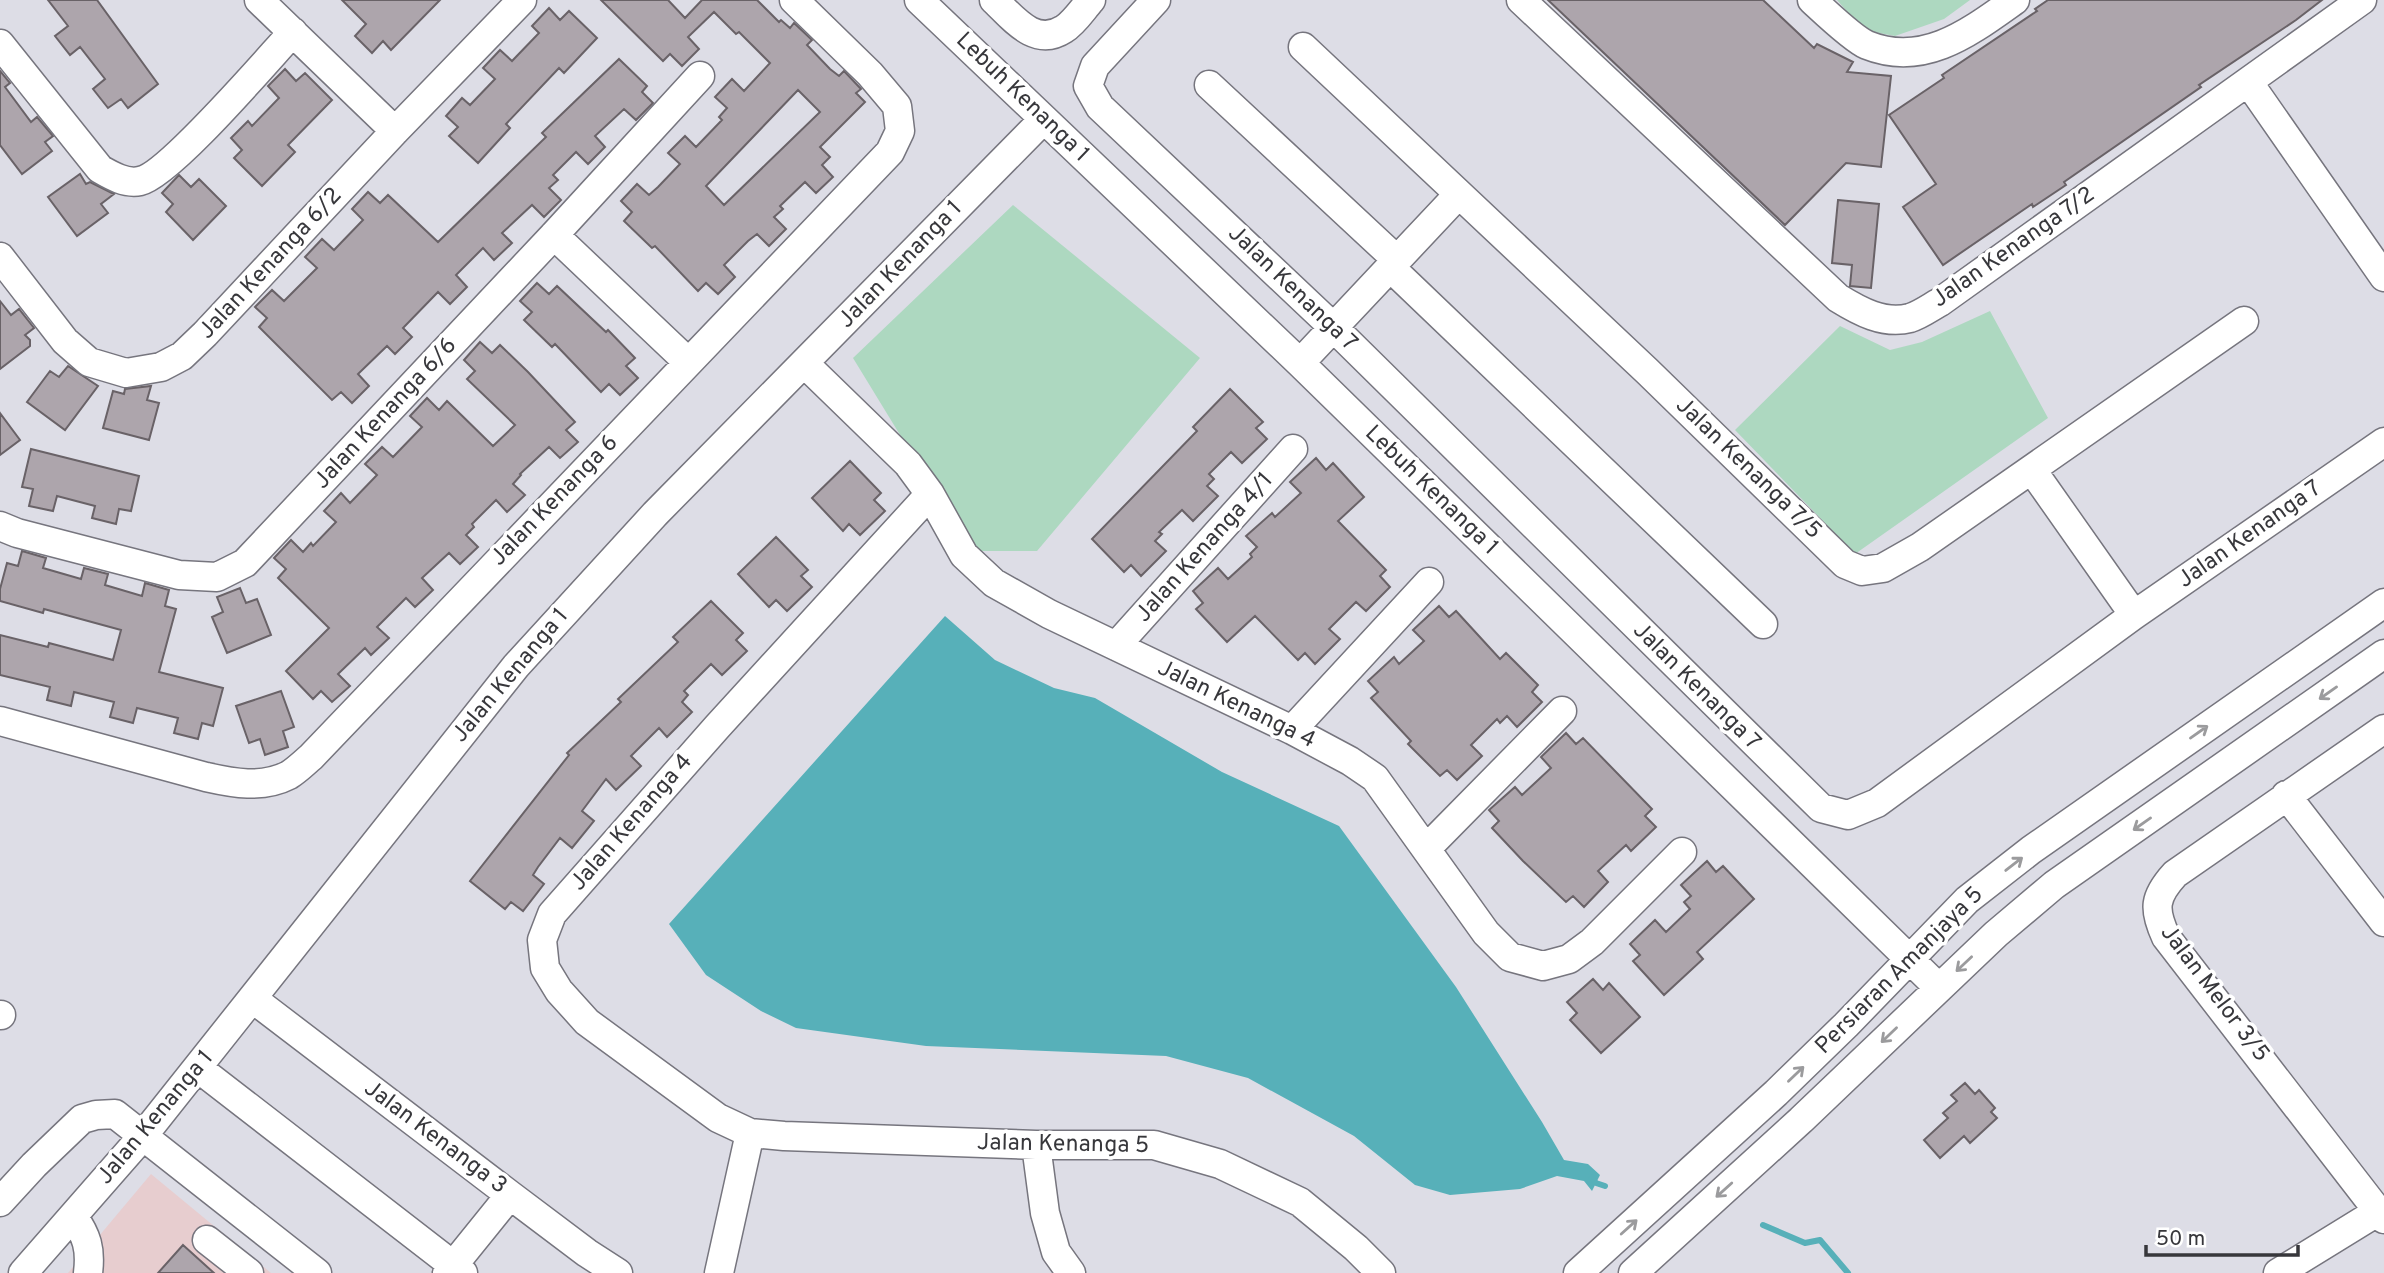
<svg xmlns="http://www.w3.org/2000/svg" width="2384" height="1273" font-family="Overpass,sans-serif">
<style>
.education{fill:#e7cdcf}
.green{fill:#add8c0}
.water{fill:#57b0b9}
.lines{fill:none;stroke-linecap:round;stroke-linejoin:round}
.stream{stroke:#57b0b9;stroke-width:6}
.building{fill:#ada5ac;stroke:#696267;stroke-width:2;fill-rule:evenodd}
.minor-casing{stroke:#76757e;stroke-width:31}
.minor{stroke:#fff;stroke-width:28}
.oneway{stroke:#9b9b9d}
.labels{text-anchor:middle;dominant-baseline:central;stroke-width:7;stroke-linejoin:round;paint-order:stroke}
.street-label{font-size:23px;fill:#37373b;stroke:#fff}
</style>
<rect width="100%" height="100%" fill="#dddde6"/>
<!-- education -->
<path class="education" d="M151 1174 271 1273H68Z"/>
<!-- green -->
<path class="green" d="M1837 0H1970L1944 19 1895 36 1863 30Z
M1013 205 1200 358 1037 551H971L853 358Z
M1990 311 2048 418 1855 554 1735 430 1840 326 1890 350 1922 342Z"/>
<!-- water -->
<path class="water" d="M945 616 995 660 1054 688 1095 698 1222 772 1339 826 1456 987 1542 1122 1564 1160 1588 1164 1600 1175 1592 1191 1584 1181 1557 1176 1520 1189 1450 1195 1415 1185 1354 1136 1248 1078 1166 1056 926 1046 796 1028 761 1011 706 975 669 924Z"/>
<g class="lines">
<!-- stream -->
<path class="stream" d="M1592 1178 1596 1183 1605 1186
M1763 1225 1805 1243 1820 1240 1848 1273"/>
</g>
<!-- building -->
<path class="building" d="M48 0H97L158 84 128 108 121 99 108 108 93 89 105 79 80 47 70 55 55 36 68 26Z
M342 0H440L391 50 383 41 372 53 355 36 366 24Z
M601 0H668L685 18 702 0H757L779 22 781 20 790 28 794 23 812 40 807 45 830 69 839 76 844 71 861 89 856 93 865 102 820 147 830 157 822 165 833 177 816 193 805 182 780 206 783 209 774 217 786 229 769 246 757 234 748 241 724 265 735 277 718 294 706 283 698 291 655 246 652 248 624 221 632 212 621 201 637 184 649 195 658 187 680 164 668 153 685 136 696 147 722 120 719 117 727 108 715 97 732 79 744 91 770 63 739 32 736 34 714 12 688 37 699 49 682 66 670 54 663 61ZM798 90 820 112 724 205 706 186Z
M1548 0H1763L1814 48 1817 44 1853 62 1847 72 1891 76 1881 167 1846 163 1785 225Z
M2048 0H2322L2296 20 2199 85 2201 87 2064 182 2066 185 2033 207 2032 204 1943 265 1903 207 1936 184 1889 115 1944 78 1942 75 2037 11 2035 9Z
M549 8 560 20 569 11 597 38 564 73 559 68 506 124 510 128 478 163 449 136 458 127 446 116 462 98 470 105 495 79 483 68 500 50 512 61 539 33 532 26Z
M619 59 647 86 642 92 653 103 636 120 624 109 595 136 605 147 588 164 576 152 553 175 558 180 549 188 561 200 544 217 532 205 502 233 512 243 494 260 483 248 456 275 467 287 450 304 438 292 403 328 412 337 395 354 387 346 358 374 369 386 352 403 341 392 332 400 259 327 267 318 255 307 272 290 284 301 317 268 305 257 322 239 334 250 363 220 352 209 368 192 380 203 388 195 438 242 546 137 542 133Z
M285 69 296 81 305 73 332 100 288 145 295 152 262 186 234 158 242 150 231 138 248 121 252 126 279 98 268 86Z
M0 71 10 83 5 87 31 122 37 117 53 136 45 142 52 151 22 174 0 145Z
M80 174 86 184 90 182 114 194 101 204 108 213 77 236 48 197Z
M179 175 191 187 199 179 226 206 193 240 166 212 173 204 162 193Z
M1838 200 1879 204 1871 288 1850 286 1852 265 1832 263Z
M537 283 549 294 557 286 606 332 608 330 635 358 626 366 638 378 620 395 609 384 601 392 555 344 552 347 524 320 532 312 520 301Z
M0 301 11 315 19 309 34 328 25 335 30 340V346L0 369Z
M480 342 492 353 500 345 528 372 575 422 566 430 578 442 560 458 549 447 520 474 521 475 513 484 525 495 507 512 496 500 472 524 474 527 466 535 478 547 460 564 449 553 422 578 433 590 415 607 406 598 377 627 389 638 371 655 365 648 338 674 350 686 332 702 321 691 313 699 286 671 329 628 278 578 286 569 274 558 291 540 303 552 311 543 313 546 336 522 324 511 341 493 350 503 377 475 365 464 382 447 393 457 422 427 410 416 427 398 439 410 447 401 493 446 515 425 467 379 475 371 464 360Z
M68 366 98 386 65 430 27 402 50 371 59 377Z
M151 386 147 400 159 403 149 440 103 428 113 391 124 394 125 389Z
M1230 389 1263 422 1256 428 1267 439 1242 463 1231 452 1209 474 1214 479 1207 486 1218 496 1193 521 1182 510 1159 532 1162 534 1155 541 1166 551 1141 576 1131 565 1124 572 1092 539 1197 431 1193 427Z
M0 413 20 440 0 455Z
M31 449 139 476 131 511 119 509 116 524 92 518 95 506 57 496 53 511 29 506 33 489 22 487Z
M1316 458 1326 470 1333 463 1364 497 1338 521 1386 570 1380 576 1390 587 1366 611 1356 602 1329 629 1340 639 1315 664 1305 653 1298 660 1255 616 1227 642 1196 609 1203 603 1193 591 1218 568 1228 579 1252 557 1250 554 1257 547 1246 536 1272 513 1275 517 1301 493 1290 482Z
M850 461 881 493 874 500 885 511 860 535 849 524 843 531 812 498Z
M776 537 808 570 801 576 812 587 787 611 776 600 769 607 738 574Z
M22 551 46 558 43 568 81 579 84 568 108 574 105 585 142 596 145 583 169 590 165 606 176 609 159 672 223 688 213 726 202 723 198 739 174 733 178 718 137 708 133 723 110 717 114 702 74 692 71 706 47 700 50 687 0 675V635L48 647 49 643 113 660 121 630 44 609 43 613 0 601V589L7 563 18 566Z
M240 588 246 603 257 599 271 635 227 653 212 617 223 612 217 597Z
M711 601 743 633 736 640 747 651 722 675 711 664 684 691 688 695 682 702 692 712 667 737 659 728 631 756 641 766 616 790 606 779 582 811 594 821 572 848 560 838 538 867 533 875 544 884 523 911 511 902 505 909 470 881 569 755 567 753 621 702 618 699 678 642 673 637Z
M1439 606 1449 617 1456 611 1500 659 1506 653 1538 685 1532 692 1542 702 1517 727 1507 716 1500 723 1497 719 1471 745 1482 756 1457 780 1447 770 1440 776 1408 744 1411 741 1371 698 1378 692 1368 681 1394 657 1399 664 1424 641 1413 630Z
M281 691 294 727 283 731 288 747 265 755 260 739 249 743 236 706Z
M1566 733 1576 744 1583 738 1652 809 1645 816 1656 827 1631 851 1626 845 1598 871 1608 882 1584 907 1573 896 1566 902 1523 861 1492 828 1499 821 1489 810 1515 787 1522 795 1551 768 1541 757Z
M1707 861 1716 872 1723 866 1754 899 1697 952 1703 959 1664 995 1633 961 1640 955 1630 944 1655 920 1666 932 1690 909 1684 902 1691 896 1681 885Z
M1593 979 1603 990 1609 983 1640 1017 1601 1053 1570 1020 1577 1013 1567 1002Z
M1965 1083 1975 1094 1979 1090 1995 1108 1991 1112 1997 1118 1970 1143 1964 1136 1940 1158 1924 1140 1948 1118 1943 1113 1957 1101 1951 1095Z
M183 1245 214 1273H158Z"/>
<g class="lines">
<defs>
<path id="minor" d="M259 0 395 131
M919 0 1300 363 1939 988
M994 0C1013 18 1035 48 1064 29 1074 23 1083 9 1091 0
M1156 0 1095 66 1088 86 1100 107 1333 327 1821 808 1848 815 1877 803 2134 615 2384 442
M1521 0 1838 298C1859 311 1884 325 1910 318 1920 315 1931 307 1940 302L2362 0
M1812 0C1824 11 1853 39 1867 45 1924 68 1970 32 2015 0
M0 44 100 169C112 176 126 184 140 181 169 175 267 60 293 32
M1303 47 1647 371 1845 564 1862 571 1883 568 1920 547 2244 321
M2249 83 2384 277
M1209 85 1397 260
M554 235 688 362
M0 257 65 341 89 362 126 373 161 367 182 356 205 334 395 131 522 0
M1390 267 1763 624
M1300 363 1458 195
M805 364 908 464 930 494 964 555 994 583 1049 614 1292 730 1350 761 1375 778 1486 933 1510 957 1543 966 1569 959 1592 942 1682 852
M2032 470 2134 615
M930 494 717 727 552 914 542 940 545 968 559 991 587 1022 718 1118 750 1133 784 1136 1036 1145H1154L1220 1164 1300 1202 1356 1248 1381 1273
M0 526 17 533 179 575 217 577 245 563 554 235 700 76
M1116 646 1293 449
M0 721 206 777C233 783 262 789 289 775 297 770 304 763 311 757L890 152 900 131 897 106 870 74 794 0
M2384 729 2175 874C2154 897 2153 909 2166 937L2384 1219
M1292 730 1429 582
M2286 795 2384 922
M1427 848 1562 711
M253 999 510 1195 587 1253 618 1273
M0 1015H1
M198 1068 463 1273
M1036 1145 1045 1213 1056 1252 1071 1273
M0 1202 34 1165 82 1119 96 1115 115 1114 317 1273
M73 1216C87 1236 91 1249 88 1273
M207 1240 249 1273
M23 1273 142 1137 516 666 655 514 1044 119
M447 1273 510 1195
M719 1273 750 1133
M1578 1273 1776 1093 1846 1025 1967 900 2031 850 2384 603
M1633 1273 1801 1120 1996 934 2054 885 2384 654
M2278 1273 2379 1211"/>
</defs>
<!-- minor casing -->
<use href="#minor" class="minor-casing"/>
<!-- minor -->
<use href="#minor" class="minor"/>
</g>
<!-- one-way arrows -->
<defs><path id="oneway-shaft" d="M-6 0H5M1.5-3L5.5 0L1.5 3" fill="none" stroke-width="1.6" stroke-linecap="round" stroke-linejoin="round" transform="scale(1.75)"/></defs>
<g class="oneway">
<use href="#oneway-shaft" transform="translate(2328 693) rotate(145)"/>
<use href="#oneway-shaft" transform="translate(2199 732) rotate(-35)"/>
<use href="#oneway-shaft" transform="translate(2142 824) rotate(145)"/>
<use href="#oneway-shaft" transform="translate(2014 864) rotate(-38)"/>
<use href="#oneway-shaft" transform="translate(1964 964) rotate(137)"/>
<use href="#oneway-shaft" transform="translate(1889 1035) rotate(136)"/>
<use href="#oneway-shaft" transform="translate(1796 1074) rotate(-44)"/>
<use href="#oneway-shaft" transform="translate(1724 1190) rotate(138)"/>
<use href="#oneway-shaft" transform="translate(1629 1227) rotate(-42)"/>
</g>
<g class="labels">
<!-- street labels -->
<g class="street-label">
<text transform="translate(1022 98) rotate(44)">Lebuh Kenanga 1</text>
<text transform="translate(2014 248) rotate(-35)">Jalan Kenanga 7/2</text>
<text transform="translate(271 264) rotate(-47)">Jalan Kenanga 6/2</text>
<text transform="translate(901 265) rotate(-46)">Jalan Kenanga 1</text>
<text transform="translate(1292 289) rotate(44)">Jalan Kenanga 7</text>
<text transform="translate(386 414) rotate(-47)">Jalan Kenanga 6/6</text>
<text transform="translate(1748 469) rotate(44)">Jalan Kenanga 7/5</text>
<text transform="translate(1431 491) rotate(44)">Lebuh Kenanga 1</text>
<text transform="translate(555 501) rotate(-46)">Jalan Kenanga 6</text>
<text transform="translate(2250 535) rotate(-35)">Jalan Kenanga 7</text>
<text transform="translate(1205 548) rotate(-48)">Jalan Kenanga 4/1</text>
<text transform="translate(511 676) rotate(-50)">Jalan Kenanga 1</text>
<text transform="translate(1696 687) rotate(45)">Jalan Kenanga 7</text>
<text transform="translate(1236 705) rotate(26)">Jalan Kenanga 4</text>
<text transform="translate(632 823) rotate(-49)">Jalan Kenanga 4</text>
<text transform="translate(1900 971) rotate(-45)">Persiaran Amanjaya 5</text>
<text transform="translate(2214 994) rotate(53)">Jalan Melor 3/5</text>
<text transform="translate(156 1118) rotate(-50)">Jalan Kenanga 1</text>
<text transform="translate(435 1138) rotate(37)">Jalan Kenanga 3</text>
<text transform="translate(1063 1145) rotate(1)">Jalan Kenanga 5</text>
</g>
</g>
<!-- scale -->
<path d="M2146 1245v10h152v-10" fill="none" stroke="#37373b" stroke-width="3.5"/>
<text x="2156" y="1245" font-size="21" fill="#37373b" stroke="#ffffff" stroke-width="5" paint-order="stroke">50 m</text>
</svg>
